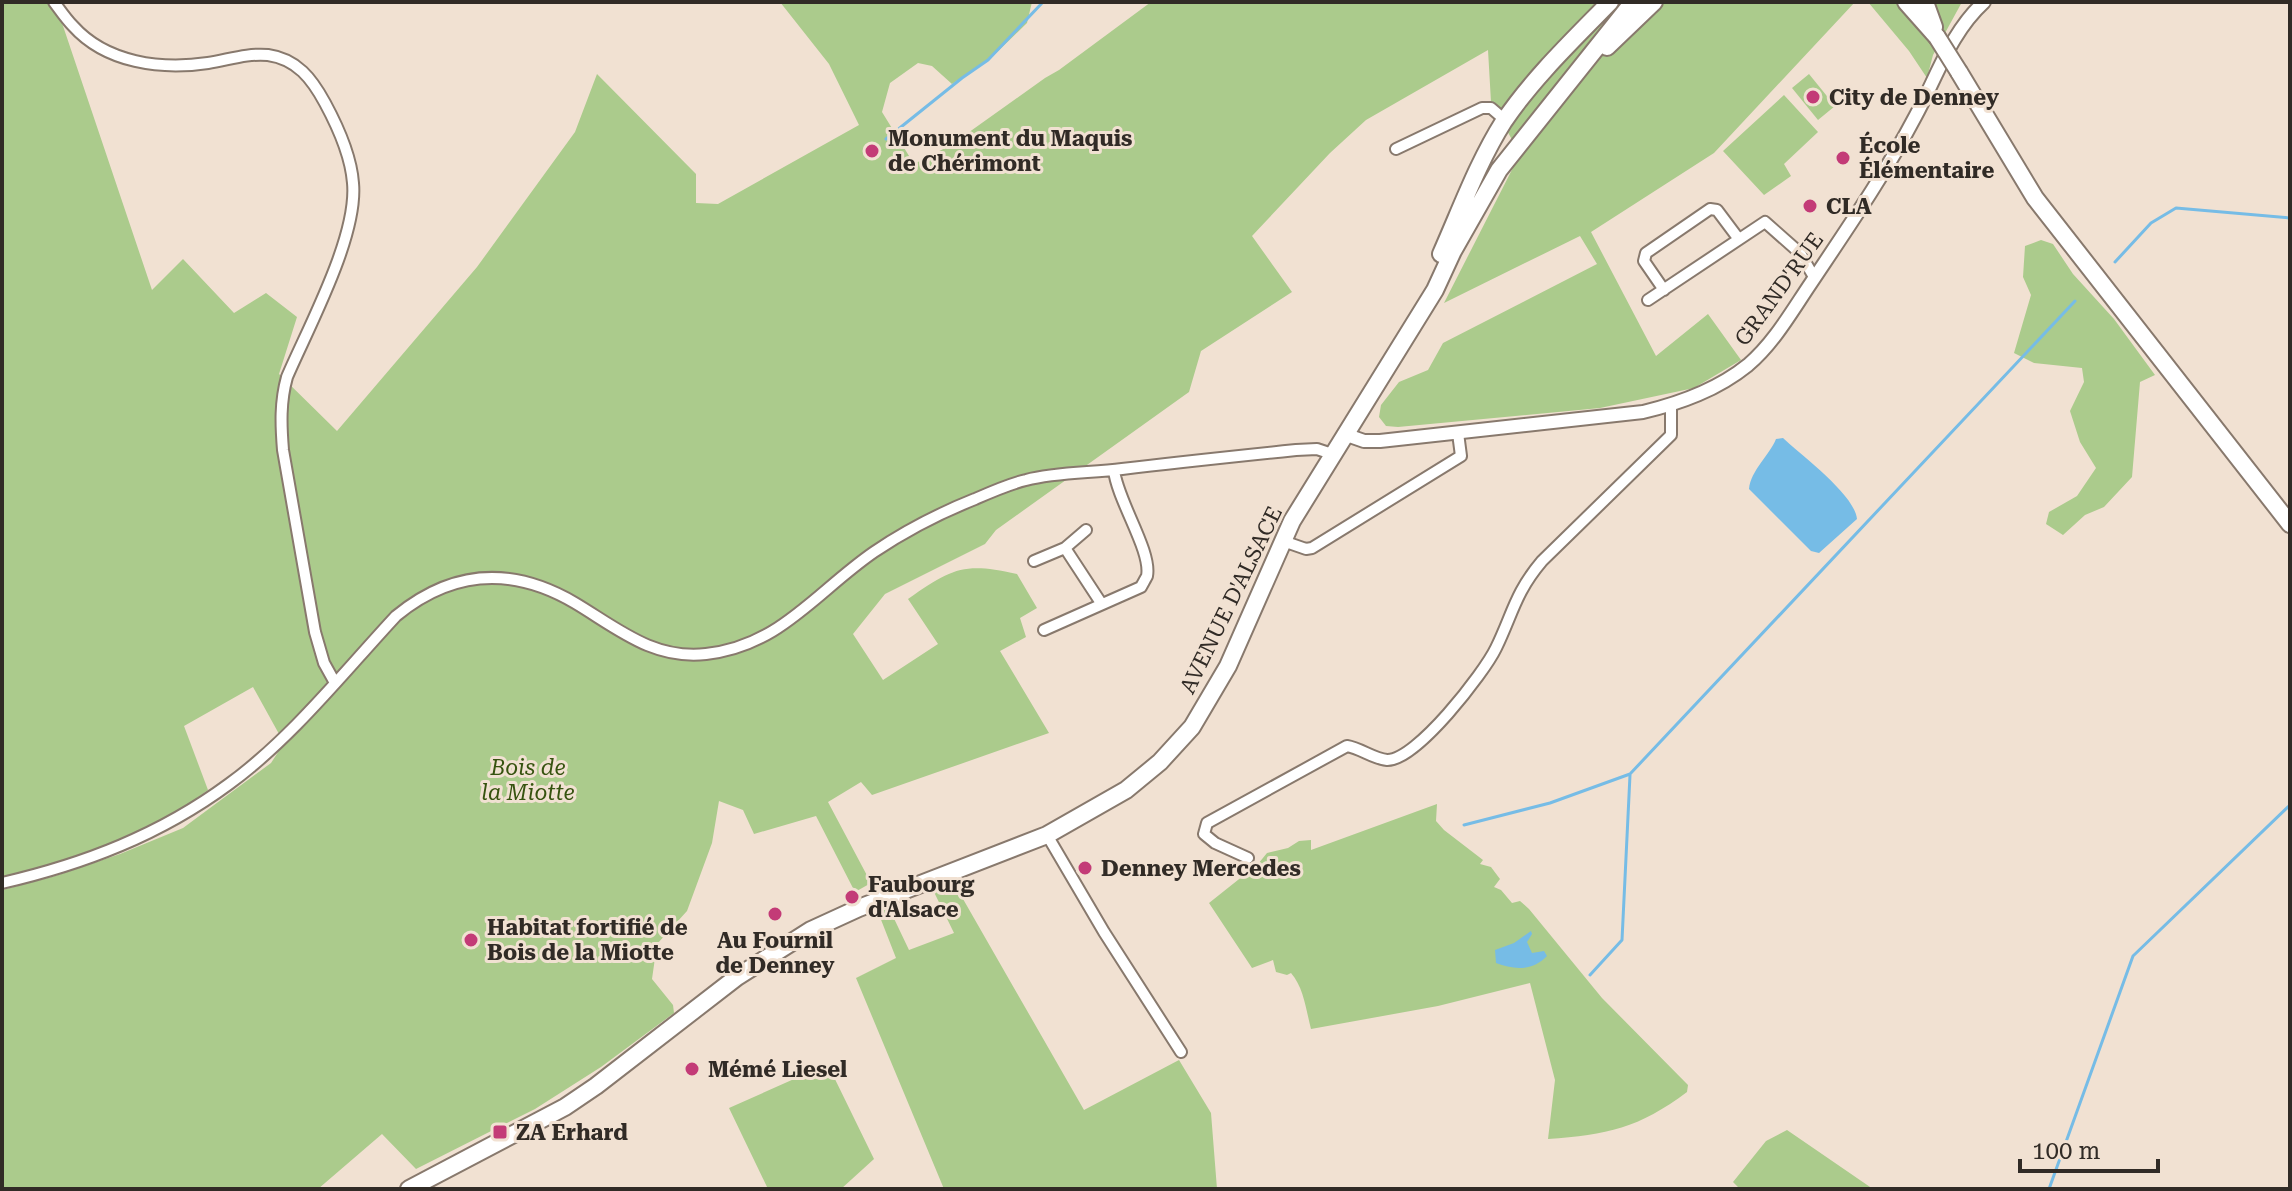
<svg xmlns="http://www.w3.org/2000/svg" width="2292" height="1191" font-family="'Roboto Serif',serif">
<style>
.green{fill:#abcb8c}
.water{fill:#76bce6}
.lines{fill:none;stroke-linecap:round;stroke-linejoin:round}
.stream{stroke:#76bce6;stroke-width:3}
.minor-casing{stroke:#88796d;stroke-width:14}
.tertiary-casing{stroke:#88796d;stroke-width:16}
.primary-casing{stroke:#88796d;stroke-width:20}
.minor{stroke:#fff;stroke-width:10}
.tertiary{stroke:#fff;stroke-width:12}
.primary{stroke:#fff;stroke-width:16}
.primary-bridge-casing{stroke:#88796d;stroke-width:20;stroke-linecap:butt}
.primary-bridge{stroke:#fff;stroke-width:16}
.poi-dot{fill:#c33b77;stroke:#f1e1d2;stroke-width:3}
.labels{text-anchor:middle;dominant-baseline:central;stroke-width:6;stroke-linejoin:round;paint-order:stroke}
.poi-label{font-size:22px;font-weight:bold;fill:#312b26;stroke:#f1e1d2;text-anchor:start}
.street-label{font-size:22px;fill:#312b26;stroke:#f1e1d2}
.park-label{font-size:22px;font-style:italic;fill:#36530f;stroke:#f1e1d2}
</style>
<rect width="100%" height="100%" fill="#f1e1d2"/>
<!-- green -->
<path class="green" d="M2 2H49L60 17 152 290 183 259 234 313 266 293 297 317 279 374 337 431 477 267 575 132 597 74 696 174V203L718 204 859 125 829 64 780 2H1032L1027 23 992 57 952 84 932 66 918 63 890 83 882 112 914 164 951 145 1045 78 1059 70 1151 2H1855L1714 153 1591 232 1656 356 1708 314 1741 360 1694 388 1600 408 1398 427 1386 426 1379 417 1381 405 1399 382 1428 370 1443 343 1597 264 1580 236 1444 303 1520 154 1491 102 1488 50 1366 120 1330 153 1252 236 1292 292 1201 351 1189 392 996 530 985 544 885 594 853 634 883 680 938 644 908 599C952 568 964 562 1017 574L1037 608 1020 618 1026 637 1000 651 1049 733 872 795 861 782 828 802 871 883 855 892 816 816 754 834 743 810 719 801 712 843 687 911 657 944 652 979 673 1005 674 1013 601 1067 535 1109 416 1169 382 1134 318 1189H2V890L55 876 120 854 183 828 271 763 284 743 253 687 184 726 208 790C194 800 181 810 167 819 118 850 58 866 2 877Z
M1868 2H1962L1933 55 1927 78 1909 51Z
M1809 74 1835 106 1818 120 1792 88Z
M1784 95 1818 132 1784 164 1791 176 1764 195 1723 151Z
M2041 240 2053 244 2073 274 2114 319 2155 375 2140 382 2132 477 2104 507 2085 515 2063 535 2046 524 2049 512 2077 496 2096 468 2080 442 2070 411 2084 382 2082 368 2034 363 2014 353 2031 295 2023 277 2025 246Z
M1437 804 1436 821 1444 830 1483 860 1480 864 1491 867 1500 879 1494 887 1501 890 1512 903 1520 901 1529 909 1602 998 1688 1085 1687 1092C1639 1128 1607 1135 1548 1139L1555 1080 1530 983 1438 1006 1311 1029C1306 1010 1304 988 1291 973L1287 975 1276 972 1273 960 1252 968 1209 903 1258 864 1267 853 1288 848 1299 841 1311 840V850Z
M955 885 1084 1110 1179 1060 1211 1113 1217 1189H944L856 978 896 958 878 912 889 908 909 950 954 933 933 890Z
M821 1067 831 1071 874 1159 841 1189H768L729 1108Z
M1787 1130 1873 1189H1740L1733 1182 1766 1141Z"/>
<!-- water -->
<path class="water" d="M1783 438C1801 455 1855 495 1857 519L1819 553 1811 551 1749 489C1751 470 1769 456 1776 439Z
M1531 931 1532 934 1527 942 1532 953 1544 951 1547 956C1533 971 1514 970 1496 963L1495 950 1514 943Z"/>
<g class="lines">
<!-- stream -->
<path class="stream" d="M886 139 962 78 988 60 1043 2
M2115 262 2151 223 2176 208 2290 218
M1464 825 1550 803 1630 774 2075 301
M1590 975 1622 940 1630 775
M2049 1189 2133 956 2290 805"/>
<defs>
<path id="minor" d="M54 2C60 10 66 19 73 26 106 63 161 70 208 63 228 60 247 53 268 55 297 59 312 79 325 103 338 127 351 156 353 183 358 236 309 326 287 377 280 402 281 425 283 450L315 632 324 663 334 681
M1396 149 1482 108H1491L1505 120
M1664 290 1644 261 1646 253 1710 209 1717 210 1738 238
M1648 300 1765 222 1800 253 1814 277
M1283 541 1306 549 1312 548 1461 456 1458 433
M1065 548 1086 530
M1034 561 1065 548 1101 603
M1044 630 1141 587C1142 585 1146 578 1147 576 1152 551 1117 500 1114 470
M1047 835 1104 932 1181 1052
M1248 858 1215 843 1204 834 1207 823 1347 746C1360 748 1374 759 1387 760 1416 761 1484 673 1496 648 1513 613 1515 593 1542 561L1671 435V406
M2 883C84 864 160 835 229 784 291 739 344 672 396 616 452 570 512 566 575 603 617 628 653 660 706 654 780 646 816 592 874 552 905 531 940 513 975 499 991 492 1009 484 1026 480 1056 472 1091 473 1122 469 1180 462 1238 456 1296 450L1317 449 1332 454"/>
<path id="tertiary" d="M1344 434 1364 441H1380L1643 412C1681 403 1717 390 1748 365 1774 343 1792 311 1811 283 1847 229 1885 174 1915 117 1937 77 1950 33 1984 2"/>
<path id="primary" d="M1906 2 1937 37
M1925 2 1934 27
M1607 47 1654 2
M1959 72 2035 198 2290 524
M1441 254C1461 209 1478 162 1504 121 1534 77 1573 40 1610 2
M409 1189 565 1107 596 1086 737 977 811 930 859 908 1047 835 1126 790 1160 762 1192 727 1228 666 1292 521 1435 290 1453 251 1499 170 1633 2"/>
</defs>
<!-- minor casing -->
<use href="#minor" class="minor-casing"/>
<!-- tertiary casing -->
<use href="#tertiary" class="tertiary-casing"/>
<!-- primary casing -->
<use href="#primary" class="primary-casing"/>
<!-- minor -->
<use href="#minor" class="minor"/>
<!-- tertiary -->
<use href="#tertiary" class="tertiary"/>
<!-- primary -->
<use href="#primary" class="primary"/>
<defs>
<path id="primary-bridge" d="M1937 37 1959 72"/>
</defs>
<!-- primary-bridge casing -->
<use href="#primary-bridge" class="primary-bridge-casing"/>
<!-- primary-bridge -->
<use href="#primary-bridge" class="primary-bridge"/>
</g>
<!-- markers -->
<g class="poi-dot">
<circle cx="1813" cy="97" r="8"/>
<circle cx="872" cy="151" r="8"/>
<circle cx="1843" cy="158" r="8"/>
<circle cx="1810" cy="206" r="8"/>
<circle cx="1085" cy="868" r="8"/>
<circle cx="852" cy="897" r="8"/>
<circle cx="775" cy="914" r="8"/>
<circle cx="471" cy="940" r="8"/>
<circle cx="692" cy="1069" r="8"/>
<rect x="492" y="1124" width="16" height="16" rx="4"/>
</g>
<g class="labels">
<!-- poi labels -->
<g class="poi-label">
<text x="1829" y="97">City de Denney</text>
<text x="888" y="138">Monument du Maquis<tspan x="888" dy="25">de Chérimont</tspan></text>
<text x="1859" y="145">École<tspan x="1859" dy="25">Élémentaire</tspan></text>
<text x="1826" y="206">CLA</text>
<text x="1101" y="868">Denney Mercedes</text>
<text x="868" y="884">Faubourg<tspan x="868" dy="25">d'Alsace</tspan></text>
<text x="487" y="927">Habitat fortifié de<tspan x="487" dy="25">Bois de la Miotte</tspan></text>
<text x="775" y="940" text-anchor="middle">Au Fournil<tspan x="775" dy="25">de Denney</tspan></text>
<text x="708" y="1069">Mémé Liesel</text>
<text x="516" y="1132">ZA Erhard</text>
</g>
<!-- street labels -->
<g class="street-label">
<text transform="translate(1779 289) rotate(-54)">GRAND'RUE</text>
<text transform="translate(1231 600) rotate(-64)">AVENUE D'ALSACE</text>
</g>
<!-- park labels -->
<g class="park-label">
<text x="528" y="767">Bois de<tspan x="528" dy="25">la Miotte</tspan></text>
</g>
</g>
<!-- border -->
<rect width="2292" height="1191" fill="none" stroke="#312b26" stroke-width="8"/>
<!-- scale -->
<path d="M2020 1159v12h138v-12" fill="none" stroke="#312b26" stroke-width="4"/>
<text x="2032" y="1159" font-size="24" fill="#312b26" stroke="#f1e1d2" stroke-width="6" paint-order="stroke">100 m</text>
</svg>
